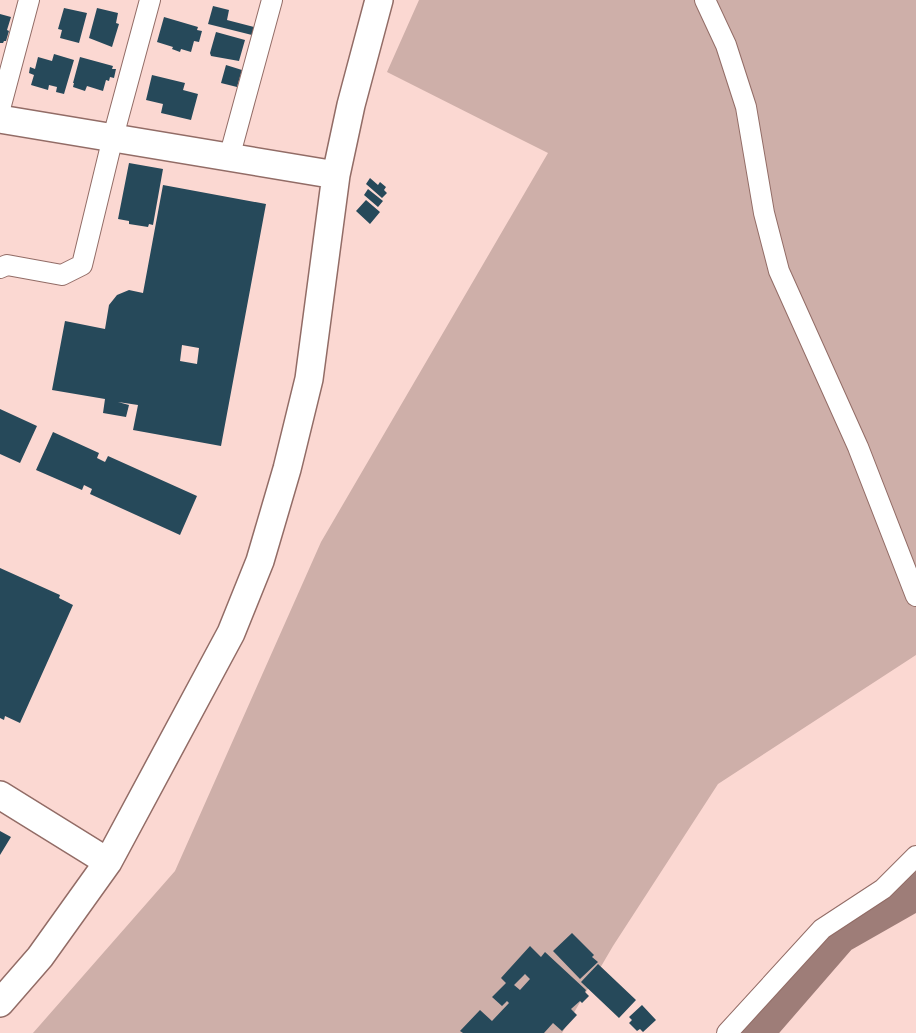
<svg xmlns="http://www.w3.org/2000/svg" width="916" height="1033" font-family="'Exo 2',sans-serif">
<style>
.green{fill:#ceafa9}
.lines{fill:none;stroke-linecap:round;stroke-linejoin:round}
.river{stroke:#9e7d78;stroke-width:38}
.building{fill:#26495a;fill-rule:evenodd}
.street-casing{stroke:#926c66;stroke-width:22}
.secondary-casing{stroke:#926c66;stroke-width:30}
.street{stroke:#fff;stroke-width:20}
.secondary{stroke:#fff;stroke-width:27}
</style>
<rect width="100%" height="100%" fill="#fbd8d2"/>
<!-- green -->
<path class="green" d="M419 0H916V655L718 784 613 946 562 1033H33L175 871 321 542 548 153 387 72Z"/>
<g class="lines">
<!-- river -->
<path class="river" d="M754 1033 839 935 916 891"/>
</g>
<!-- building -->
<path class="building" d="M213 6 229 10 227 20 254 27 252 35 208 24Z
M64 8 87 13 79 43 60 38 62 30 58 29Z
M97 8 118 13 116 23 119 24 112 47 89 38Z
M0 14 11 17 7 30 9 31 6 41H4L3 43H0Z
M164 17 198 27 197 30 202 31 199 42 194 41 191 52 181 49 180 52 172 49 173 47 157 42Z
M216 32 245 40 239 61 211 56 210 53Z
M54 54 74 60 64 94 56 92 57 87 49 85 48 90 31 85 34 75 29 73 30 67 35 69 38 57 52 61Z
M80 57 113 66 112 69H116L114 78 110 77 109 81 106 80 103 91 87 86 85 91 73 87 74 83H73Z
M226 65 242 70 237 87 221 83Z
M152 75 185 83 183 90 198 94 191 120 161 113 163 104 146 100Z
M129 163 163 169 153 225 149 224 148 227 129 224V221L118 219Z
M370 178 378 185 380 182 386 187 384 190 387 193 382 198 366 184Z
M163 185 266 204 221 446 133 430 138 405 118 402 129 405 126 417 103 413 105 399 52 390 65 321 105 329 109 305 117 295 129 290 143 293ZM182 345 199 348 197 364 180 361Z
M368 189 383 201 378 207 364 195Z
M366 200 380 212 370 224 356 211Z
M0 409 37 426 20 463 0 454Z
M53 432 99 453 97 458 105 462 108 456 197 496 180 535 90 494 92 489 84 485 82 490 36 470Z
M0 568 60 595 59 598 73 605 20 723 5 716 4 720 0 718Z
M0 831 11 837 0 855Z
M572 933 594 955 592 957 598 962 580 979 553 951Z
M530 946 541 957 545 952 586 990 585 992 589 996 582 1003 580 1001 571 1009 577 1015 562 1031 553 1023 544 1033H463L460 1031 480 1010 492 1021 509 1003 507 1001 502 1006 492 997 506 983 501 978ZM525 974 530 979 520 990 514 985Z
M598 964 636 1000 619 1018 581 982Z
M642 1005 656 1020 643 1032 640 1029 637 1031 629 1023 632 1020 629 1017Z"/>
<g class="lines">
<defs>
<path id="street" d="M705 0 726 45 746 107 764 213 779 271 858 447 916 596
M0 109 29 0
M229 158 272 0
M0 268 7 265 62 275 82 265 113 137 150 0
M727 1033 822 929 883 889 916 856"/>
<path id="secondary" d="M0 119 336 175
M0 795 108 862
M0 1003 40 957 108 862 231 633 260 561 287 469 309 379 336 175 351 105 379 0"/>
</defs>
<!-- street casing -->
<use href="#street" class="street-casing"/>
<!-- secondary casing -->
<use href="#secondary" class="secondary-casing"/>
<!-- street -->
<use href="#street" class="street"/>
<!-- secondary -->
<use href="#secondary" class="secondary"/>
</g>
</svg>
